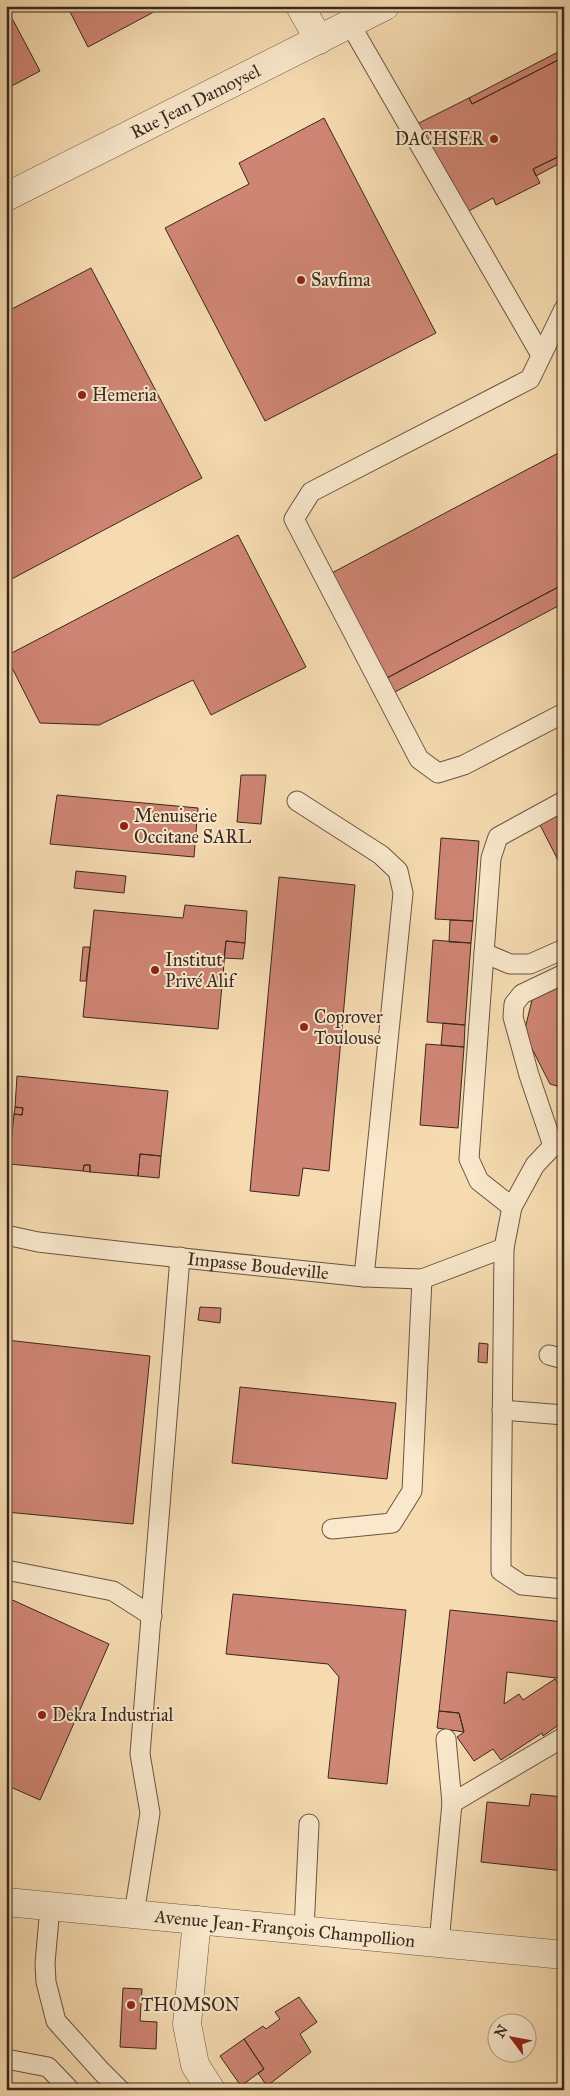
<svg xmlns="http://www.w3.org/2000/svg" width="570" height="2096" font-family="'IM FELL Great Primer',serif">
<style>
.building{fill:#cf8574;stroke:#39281e}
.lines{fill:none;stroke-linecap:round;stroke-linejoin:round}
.lane-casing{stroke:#685543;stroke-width:21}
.street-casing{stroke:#685543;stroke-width:29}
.lane{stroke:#f9e8cc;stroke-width:19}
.street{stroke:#f9e8cc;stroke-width:28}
.poi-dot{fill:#8f2418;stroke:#f9e8cc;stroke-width:2}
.labels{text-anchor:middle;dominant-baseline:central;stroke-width:4;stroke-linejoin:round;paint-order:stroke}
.street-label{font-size:18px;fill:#39281e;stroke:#f9e8cc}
.poi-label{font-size:18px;fill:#39281e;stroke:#f9e8cc;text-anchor:start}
</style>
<rect width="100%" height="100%" fill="#f6dbb1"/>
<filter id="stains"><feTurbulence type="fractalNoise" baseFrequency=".004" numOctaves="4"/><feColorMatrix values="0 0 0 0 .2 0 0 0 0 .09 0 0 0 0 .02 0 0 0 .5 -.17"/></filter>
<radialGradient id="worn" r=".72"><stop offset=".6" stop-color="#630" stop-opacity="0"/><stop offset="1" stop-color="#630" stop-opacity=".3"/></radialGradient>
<!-- building -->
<path class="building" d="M67 6H165L88 47Z
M6 7 40 71 6 89Z
M564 49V57L472 104 469 98Z
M564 57V154L533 169 540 183 496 205 493 198 463 214 417 124 469 98 472 104Z
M324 118 436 333 265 421 165 228 249 184 239 163Z
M564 154V161L536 176 533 169Z
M91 268 202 478 6 582V312Z
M564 450V584L385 679 330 574Z
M238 535 306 667 211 715 193 680 99 725 40 723 6 656Z
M564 584V603L393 693 385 679Z
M241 775H266L261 824 237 822Z
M57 795 198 808 194 857 50 844Z
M564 808V864L561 866 538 821Z
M441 838 479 841 473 921 435 919Z
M76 871 126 876 124 893 74 888Z
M279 877 355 885 329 1171 303 1168 299 1196 250 1191Z
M185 905 247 911 245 943 226 941 218 1029 83 1017 94 910 183 918Z
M450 920 473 921 471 943 449 942Z
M433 940 471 943 465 1025 427 1022Z
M226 941 245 943 243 959 224 958Z
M83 947H90L86 981H80Z
M564 985V1088L550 1084 524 1033 532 1000Z
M443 1023 465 1025 464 1047 441 1045Z
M426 1044 464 1047 458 1128 420 1125Z
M17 1076 168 1091 161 1156 140 1154 138 1176 90 1172V1165H84L83 1171 9 1164 14 1114 22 1115 23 1108 15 1107Z
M15 1107 23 1108 22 1115 14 1114Z
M140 1154 161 1156 159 1178 138 1176Z
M84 1165H90V1172L83 1171Z
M200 1307 221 1308 220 1323 198 1320Z
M6 1340 150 1356 133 1524 6 1512Z
M479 1343 488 1344 487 1363 478 1362Z
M240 1387 396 1403 387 1479 232 1463Z
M233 1594 406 1610 387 1784 328 1778 339 1677 328 1664 226 1654Z
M6 1597 109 1644 40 1800 6 1785Z
M450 1610 564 1622V1679L507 1672 504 1704 519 1694 523 1700 555 1679 564 1691V1721L543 1736 542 1733 501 1760 493 1749 474 1761 457 1737 464 1732 459 1713 439 1711Z
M439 1711 459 1713 464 1732 437 1728Z
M531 1794 564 1797V1871L481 1862 487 1802 529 1806Z
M123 1988 142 1989 140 2021 157 2022 156 2049 120 2047Z
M299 1997 317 2022 300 2034 311 2052 267 2086 258 2073 264 2069 244 2039 263 2026 266 2029 280 2019 275 2012Z
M244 2039 264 2069 241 2086 220 2056Z"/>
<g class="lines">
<defs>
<g id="lane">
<path d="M350 24 541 355"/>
<path d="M564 309 530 379 311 492 294 519 419 759 438 773 464 765 564 713"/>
<path d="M297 801 381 855 398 871 403 893 364 1277"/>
<path d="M484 953 510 964H530L564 949"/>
<path d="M564 1141 553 1146 535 1165 512 1207 504 1248 501 1545V1571L522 1585 564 1589"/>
<path d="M553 1146 529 1075 513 1017 514 1004 522 994 564 974"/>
<path d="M512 1207 479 1181 469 1159 491 858 498 837 564 801"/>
<path id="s1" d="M6 1235 38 1242 135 1253 364 1277 422 1279 504 1248"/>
<path d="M549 1355 564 1359"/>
<path d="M502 1410 564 1415"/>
<path d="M332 1529 392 1523 412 1491 422 1279"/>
<path d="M6 1570 113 1591 152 1616"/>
<path d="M452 1803 564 1737"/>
<path d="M50 1907 45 1963 46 1982 56 2021 101 2071 120 2090"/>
<path d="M134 1914 150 1813 140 1754 180 1257"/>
<path d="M304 1930 309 1824"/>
<path d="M439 1943 452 1803 446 1739"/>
<path d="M6 2059 48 2067 70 2090"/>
</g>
<g id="street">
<path d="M300 6 319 40"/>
<path id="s2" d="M6 197 385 6"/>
<path id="s3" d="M6 1902 564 1955"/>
<path d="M197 1920 187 2024 195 2065 211 2090"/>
</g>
</defs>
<!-- lane casing -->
<use href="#lane" class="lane-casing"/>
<!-- street casing -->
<use href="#street" class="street-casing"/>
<!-- lane -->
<use href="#lane" class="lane"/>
<!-- street -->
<use href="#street" class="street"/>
</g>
<!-- markers -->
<g class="poi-dot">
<circle cx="494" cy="139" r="5"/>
<circle cx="301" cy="280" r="5"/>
<circle cx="82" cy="395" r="5"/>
<circle cx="124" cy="826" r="5"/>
<circle cx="155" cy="970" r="5"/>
<circle cx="304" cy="1027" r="5"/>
<circle cx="42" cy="1715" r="5"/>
<circle cx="131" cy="2005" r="5"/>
</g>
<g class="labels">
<!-- street labels -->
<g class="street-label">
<text stroke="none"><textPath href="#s2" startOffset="212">Rue Jean Damoysel</textPath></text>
<text stroke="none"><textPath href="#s1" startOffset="254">Impasse Boudeville</textPath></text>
<text stroke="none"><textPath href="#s3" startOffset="280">Avenue Jean-François Champollion</textPath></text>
</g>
<!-- poi labels -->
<g class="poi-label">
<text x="484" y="139" text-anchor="end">DACHSER</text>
<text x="311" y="280">Savfima</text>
<text x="92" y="395">Hemeria</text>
<text x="134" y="816">Menuiserie<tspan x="134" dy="21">Occitane SARL</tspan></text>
<text x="165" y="960">Institut<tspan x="165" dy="21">Privé Alif</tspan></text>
<text x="314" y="1017">Coprover<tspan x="314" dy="21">Toulouse</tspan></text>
<text x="52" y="1715">Dekra Industrial</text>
<text x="141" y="2005">THOMSON</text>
</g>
</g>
<!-- margin -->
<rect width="570" height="2096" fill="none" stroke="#f6dbb1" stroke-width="25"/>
<rect x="8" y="8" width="555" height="2081" fill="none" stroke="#39281e" stroke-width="2.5"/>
<rect x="12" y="12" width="545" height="2071" fill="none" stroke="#39281e"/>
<!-- north arrow -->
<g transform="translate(512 2038) rotate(302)"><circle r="24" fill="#f9e8cc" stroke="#ac9b86"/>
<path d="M0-4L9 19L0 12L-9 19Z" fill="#8f2418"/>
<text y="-8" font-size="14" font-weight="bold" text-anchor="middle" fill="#39281e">N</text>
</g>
<rect width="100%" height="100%" filter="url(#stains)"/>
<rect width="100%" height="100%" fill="url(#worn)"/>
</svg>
